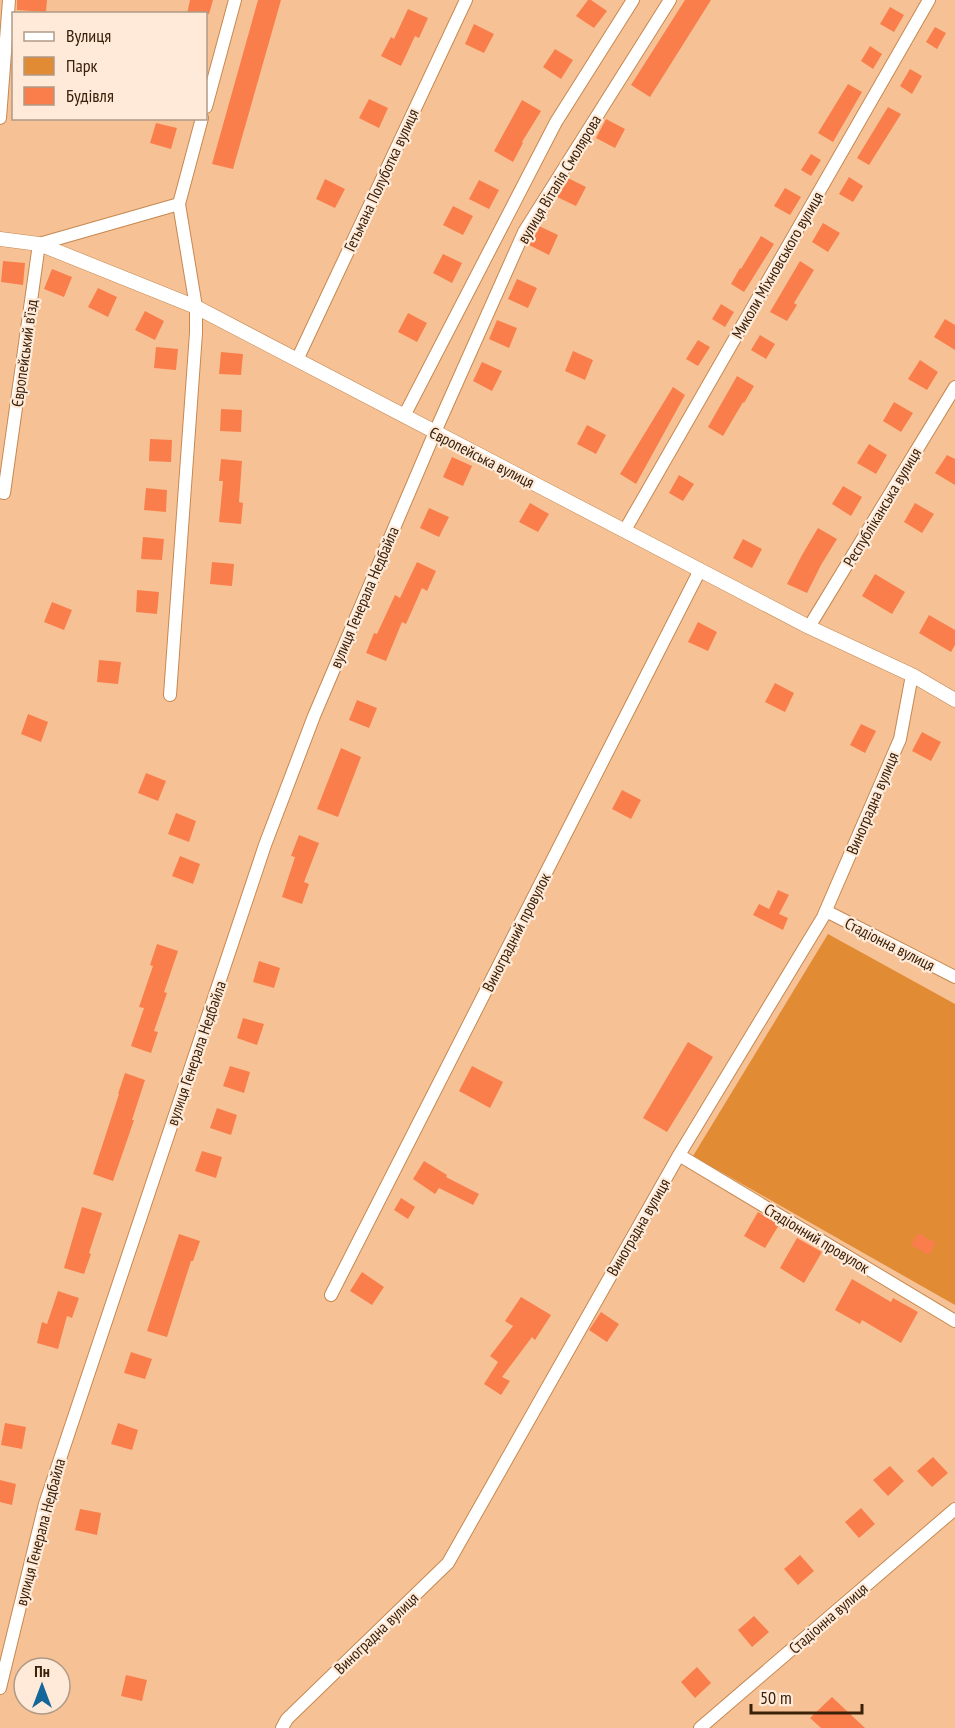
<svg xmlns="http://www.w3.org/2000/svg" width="955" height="1728" font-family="'PT Sans Narrow',sans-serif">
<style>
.green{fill:#e18b34}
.building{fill:#f97e4c}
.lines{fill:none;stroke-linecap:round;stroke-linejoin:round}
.minor-casing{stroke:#c68850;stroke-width:14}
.tertiary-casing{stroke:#c68850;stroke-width:15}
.minor{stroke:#fff;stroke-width:12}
.tertiary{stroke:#fff;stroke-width:14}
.labels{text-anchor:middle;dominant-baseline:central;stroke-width:4.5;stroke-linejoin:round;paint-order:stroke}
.street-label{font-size:16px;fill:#3a2109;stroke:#ffead9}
</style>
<rect width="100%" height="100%" fill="#f6c295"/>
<!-- green -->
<path class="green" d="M828 934 955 1004V1305L693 1156Z"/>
<!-- building -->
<path class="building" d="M17 0H47L46 12 17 10Z
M190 0H213L209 14H187Z
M258 0H281L233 169 212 164Z
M588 0H591L607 11 594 28 576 16Z
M685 0H711L650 97 631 85Z
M890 7 904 15 894 32 880 24Z
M408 9 428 18 419 38 415 36 401 66 381 56 391 37 394 39Z
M474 24 494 34 484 53 465 44Z
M935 27 946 33 937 49 926 42Z
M870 46 882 54 873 69 861 61Z
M555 49 573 60 561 79 543 67Z
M910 69 922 76 912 94 900 86Z
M848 84 862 92 833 142 818 133Z
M369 99 388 108 379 128 359 118Z
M522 100 541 111 522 142 523 143 513 162 494 151Z
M888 107 901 114 869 165 857 158Z
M606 119 625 129 615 148 596 138Z
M156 123 177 128 171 149 150 143Z
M811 154 821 160 811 176 801 170Z
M849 177 863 186 853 202 839 194Z
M568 178 586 187 576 206 557 197Z
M325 179 345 189 335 208 316 199Z
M479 180 499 190 489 209 469 199Z
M785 188 801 197 790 215 774 206Z
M453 206 473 216 463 235 443 225Z
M823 223 840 233 828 252 812 242Z
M539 226 558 235 549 255 529 245Z
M761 236 774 244 744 292 731 284 740 268 741 269Z
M443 254 462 263 452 283 433 273Z
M3 261 25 263 23 285 1 282Z
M800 261 814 270 794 303 797 305 787 321 770 312Z
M52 269 72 277 64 297 44 289Z
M517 279 537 288 528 308 508 299Z
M98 288 117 297 108 317 88 307Z
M721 304 734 312 725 327 712 319Z
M145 311 164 321 155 340 135 330Z
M408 313 427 323 417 342 398 332Z
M945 319 955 325V350L934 337Z
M497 320 517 328 509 348 489 339Z
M760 335 775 344 766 359 751 350Z
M698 340 710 347 698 366 686 359Z
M156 347 178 349 176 370 154 368Z
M573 351 593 360 585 380 565 371Z
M221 352 243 354 241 375 219 374Z
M920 360 938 372 927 390 908 379Z
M482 362 502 371 492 391 473 381Z
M737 376 754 386 744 403 743 402 723 436 708 427Z
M673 387 685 395 636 484 620 474Z
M894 402 913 413 901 432 883 421Z
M221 409 242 410 241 432 220 431Z
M587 425 606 435 596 454 577 444Z
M150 439 172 440 171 462 149 461Z
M869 444 887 455 876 474 857 463Z
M947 455 955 459V485L935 473Z
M452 457 472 466 463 486 443 477Z
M221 459 242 461 239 502 243 503 241 524 219 522 223 481H219Z
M679 475 694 484 683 501 669 493Z
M843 486 862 497 851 516 832 504Z
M146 488 167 490 166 512 144 510Z
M530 503 549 514 538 532 519 522Z
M915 503 934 514 922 533 904 522Z
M429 508 449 517 439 537 420 528Z
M818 528 837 539 821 565 807 593 787 584 802 555Z
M143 537 164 539 162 560 141 559Z
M743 539 762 549 752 568 733 558Z
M212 562 234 564 232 586 210 584Z
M417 562 436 571 427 591 422 588 406 624 402 622 386 661 366 653 374 633 377 634 395 595 400 598Z
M875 574 905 592 892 614 862 596Z
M137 590 159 592 157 614 136 612Z
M52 602 72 610 64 630 44 622Z
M929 615 955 630V645L951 652 919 633Z
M698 622 717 632 708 651 688 642Z
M99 660 121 662 118 684 97 682Z
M775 683 794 693 785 712 765 702Z
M357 700 377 708 369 728 349 720Z
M28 714 48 722 41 742 21 734Z
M861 724 876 731 865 753 850 745Z
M922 732 941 742 931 761 912 751Z
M341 748 361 757 338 817 317 809Z
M146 773 166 781 158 801 138 793Z
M622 790 641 800 631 819 612 809Z
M176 813 196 821 189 842 168 834Z
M299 835 319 843 304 882 309 884 302 904 282 897 295 857 291 856Z
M180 856 200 864 193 884 172 876Z
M778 890 789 895 779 914 788 918 783 930 753 915 759 904 769 909Z
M157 944 178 951 164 992 167 993 154 1031 158 1032 151 1053 131 1046 144 1008 139 1007 153 966 150 965Z
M259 961 280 968 274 988 253 982Z
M243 1018 264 1024 257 1045 237 1038Z
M688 1042 713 1057 667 1132 643 1118Z
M230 1066 250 1072 244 1093 223 1086Z
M472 1066 503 1082 490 1108 459 1091Z
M125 1073 145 1080 132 1120H134L113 1181 93 1174 119 1094H118Z
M217 1108 237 1115 231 1135 210 1128Z
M202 1151 222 1157 216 1178 195 1171Z
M424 1161 447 1175 446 1177 479 1194 473 1205 439 1188 435 1194 413 1179Z
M401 1198 415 1207 408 1219 394 1210Z
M82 1207 102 1213 89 1253 91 1254 84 1274 64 1268Z
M758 1212 779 1225 765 1248 744 1236Z
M918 1233 936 1243 929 1255 911 1245Z
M179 1234 200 1241 193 1261H191L167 1337 147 1331Z
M797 1238 822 1252 804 1283 780 1268Z
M362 1272 384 1287 372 1305 350 1291Z
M852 1279 891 1302 893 1298 918 1312 901 1343 862 1320 860 1324 835 1310Z
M58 1291 79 1298 72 1318 67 1316 58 1349 37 1343 42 1322 47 1324Z
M521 1297 551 1315 535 1340 532 1337 502 1377 510 1381 501 1395 484 1384 498 1362 490 1356 513 1326 505 1321Z
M601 1312 619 1324 607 1342 589 1330Z
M131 1352 152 1359 145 1379 124 1373Z
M5 1423 26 1427 22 1449 1 1445Z
M118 1423 138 1430 132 1450 111 1444Z
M933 1457 948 1473 932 1487 917 1471Z
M890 1466 904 1481 888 1496 873 1480Z
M0 1480 16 1484 12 1505 0 1502Z
M861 1508 875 1524 859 1538 845 1522Z
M80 1509 101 1513 97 1535 75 1530Z
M800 1555 814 1571 798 1585 784 1569Z
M754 1616 769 1632 752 1647 738 1630Z
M697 1667 711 1683 695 1698 681 1682Z
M126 1675 147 1680 142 1701 121 1696Z
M832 1697 865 1728H821L810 1718Z"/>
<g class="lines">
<defs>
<path id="minor" d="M206 107 235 0
M0 118 9 0
M297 360 466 0
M404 416 556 122 633 0
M0 492 4 493 39 244 179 204
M625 530 929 0
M809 627 955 387
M170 695 196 333V307L179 204 202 118
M826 911 955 977
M679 1155 955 1321
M331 1295 700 570
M0 1688 45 1504 265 845 314 716 435 432 524 232 670 0
M282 1728 287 1719 448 1563 679 1155 823 917 900 739 912 675
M700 1728 955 1509"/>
<path id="tertiary" d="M0 239 39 244 196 307 809 627 912 675 955 700"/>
</defs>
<!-- minor casing -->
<use href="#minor" class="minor-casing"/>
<!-- tertiary casing -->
<use href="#tertiary" class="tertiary-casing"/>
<!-- minor -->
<use href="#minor" class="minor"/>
<!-- tertiary -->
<use href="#tertiary" class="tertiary"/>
</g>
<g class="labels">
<!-- street labels -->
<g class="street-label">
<text transform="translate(559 179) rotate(-59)">вулиця Віталія Смолярова</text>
<text transform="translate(381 180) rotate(-65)">Гетьмана Полуботка вулиця</text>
<text transform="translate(777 265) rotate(-60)">Миколи Міхновського вулиця</text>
<text transform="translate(24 353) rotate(-82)">Європейський в’їзд</text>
<text transform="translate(482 457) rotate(27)">Європейська вулиця</text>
<text transform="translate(882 507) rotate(-59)">Республіканська вулиця</text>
<text transform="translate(364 597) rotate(-67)">вулиця Генерала Недбайла</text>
<text transform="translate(872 803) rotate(-67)">Виноградна вулиця</text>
<text transform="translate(516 932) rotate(-63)">Виноградний провулок</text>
<text transform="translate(890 944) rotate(27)">Стадіонна вулиця</text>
<text transform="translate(196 1053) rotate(-71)">вулиця Генерала Недбайла</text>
<text transform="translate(638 1227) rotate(-60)">Виноградна вулиця</text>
<text transform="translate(817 1238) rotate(31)">Стадіонний провулок</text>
<text transform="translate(40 1532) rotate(-75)">вулиця Генерала Недбайла</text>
<text transform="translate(828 1618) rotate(-41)">Стадіонна вулиця</text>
<text transform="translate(376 1633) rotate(-44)">Виноградна вулиця</text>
</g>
</g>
<!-- legend -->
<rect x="12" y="12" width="195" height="108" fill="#ffead9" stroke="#b09a86" stroke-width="1.5"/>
<rect x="24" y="32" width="30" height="9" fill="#ffffff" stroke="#b09a86" stroke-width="1.5"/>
<text x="66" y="42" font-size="18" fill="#3a2109">Вулиця</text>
<rect x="24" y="57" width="30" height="18" fill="#e18b34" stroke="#b09a86" stroke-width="1.5"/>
<text x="66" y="72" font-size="18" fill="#3a2109">Парк</text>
<rect x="24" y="87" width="30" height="18" fill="#f97e4c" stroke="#b09a86" stroke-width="1.5"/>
<text x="66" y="102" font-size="18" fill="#3a2109">Будівля</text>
<!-- north arrow -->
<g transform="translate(42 1686)"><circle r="28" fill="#ffead9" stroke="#b09a86" stroke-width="1.5"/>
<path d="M0-4.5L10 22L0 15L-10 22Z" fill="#156799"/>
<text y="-9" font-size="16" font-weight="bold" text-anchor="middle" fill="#3a2109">Пн</text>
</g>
<!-- scale -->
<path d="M751 1704v9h111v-9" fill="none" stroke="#3a2109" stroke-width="3"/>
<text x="760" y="1704" font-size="18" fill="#3a2109" stroke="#ffead9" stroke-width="4.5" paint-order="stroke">50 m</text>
</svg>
